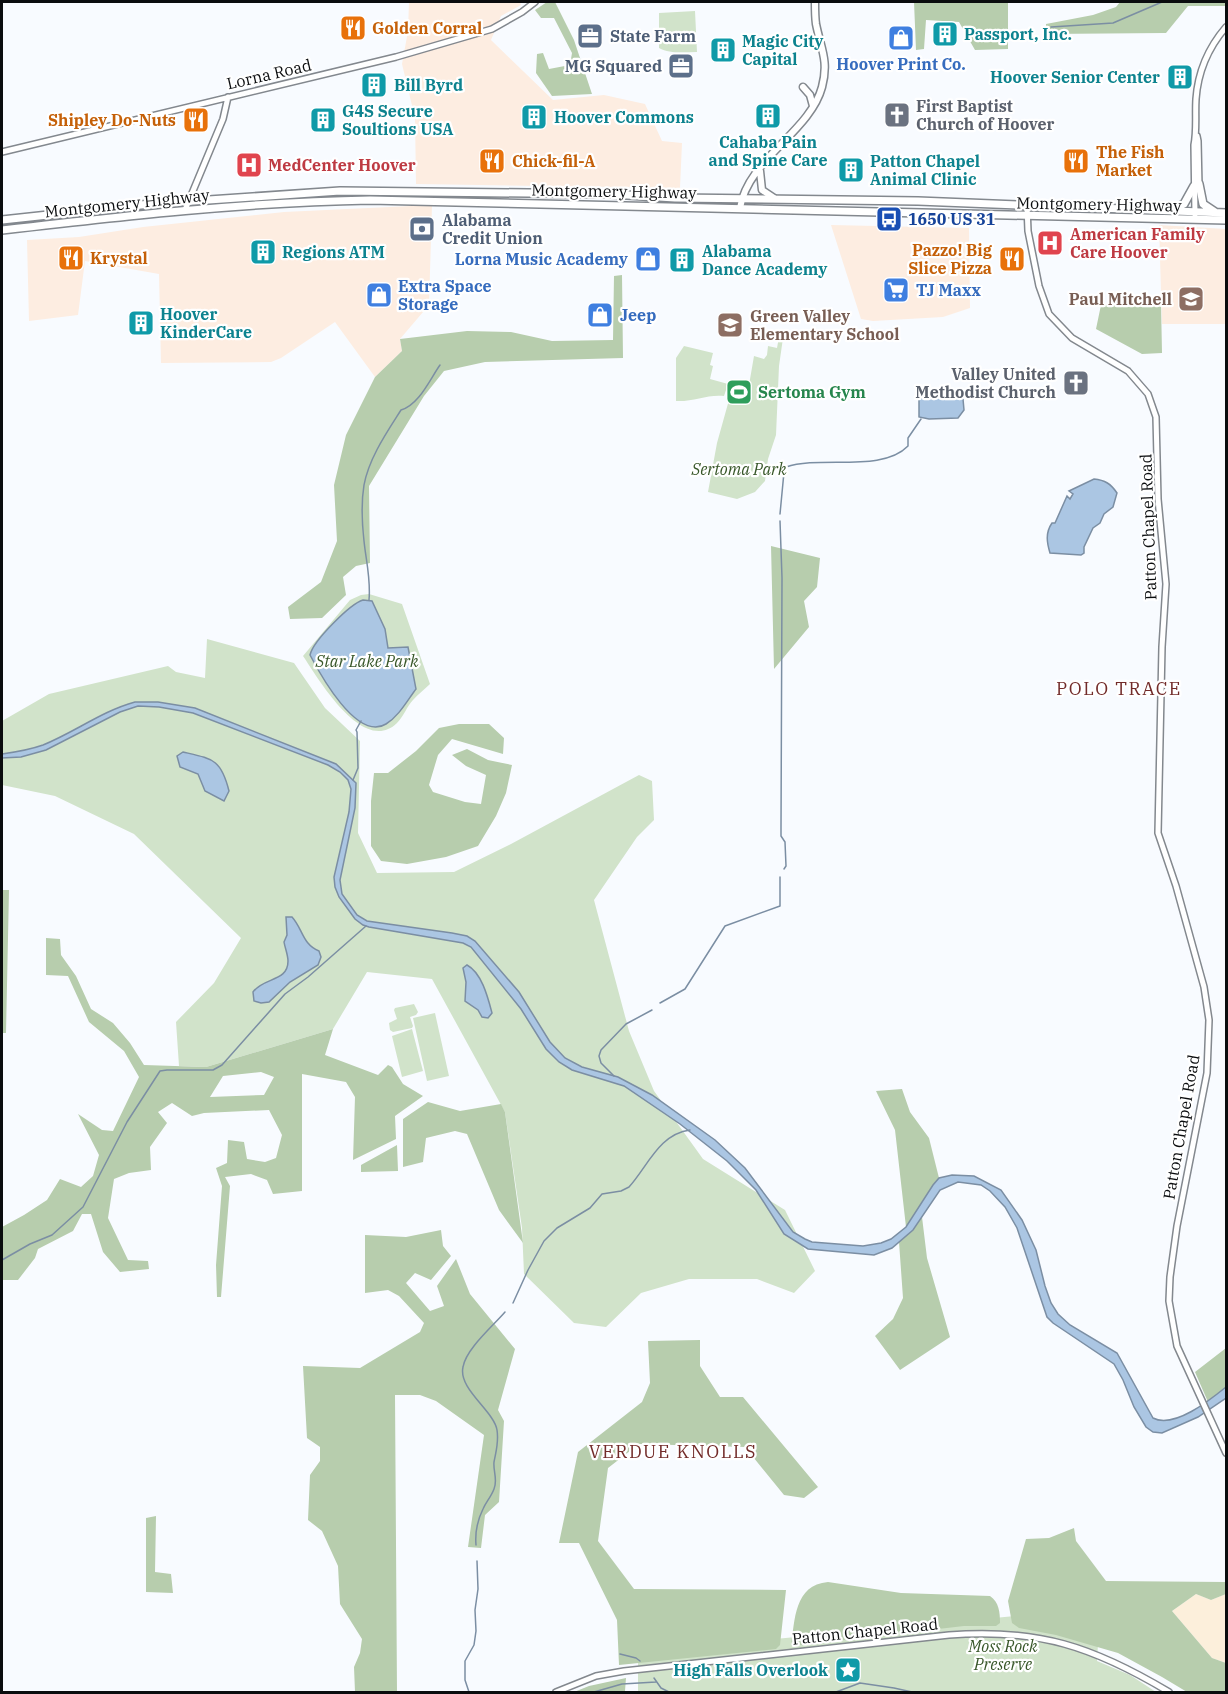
<svg xmlns="http://www.w3.org/2000/svg" width="1228" height="1694" font-family="'IBM Plex Serif',serif">
<style>
.commercial{fill:#fdede1}
.education{fill:#fcefdb}
.green{fill:#d1e3ca}
.forest{fill:#b7cdad;fill-rule:evenodd}
.water{fill:#abc6e3;stroke:#7b8ea3;stroke-width:1.5}
.lines{fill:none;stroke-linecap:round;stroke-linejoin:round}
.stream{stroke:#7b8ea3;stroke-width:1.5}
.tertiary-casing{stroke:#83888e;stroke-width:8}
.secondary-casing{stroke:#83888e;stroke-width:9}
.primary-casing{stroke:#83888e;stroke-width:10}
.tertiary{stroke:#fff;stroke-width:5}
.secondary{stroke:#fff;stroke-width:6}
.primary{stroke:#fff;stroke-width:7}
.labels{text-anchor:middle;dominant-baseline:central;stroke-width:4.5;stroke-linejoin:round;paint-order:stroke}
.food-label{font-size:16px;font-weight:bold;fill:#c56008;stroke:#fff;text-anchor:start}
.culture-label{font-size:16px;font-weight:bold;fill:#0d838f;stroke:#fff;text-anchor:start}
.service-label{font-size:16px;font-weight:bold;fill:#4e5e75;stroke:#fff;text-anchor:start}
.shop-label{font-size:16px;font-weight:bold;fill:#366cbe;stroke:#fff;text-anchor:start}
.street-label{font-size:16px;fill:#0a0c0e;stroke:#fff}
.worship-label{font-size:16px;font-weight:bold;fill:#5b616d;stroke:#fff;text-anchor:start}
.health-label{font-size:16px;font-weight:bold;fill:#be3a42;stroke:#fff;text-anchor:start}
.transit-label{font-size:16px;font-weight:bold;fill:#164399;stroke:#fff;text-anchor:start}
.education-label{font-size:16px;font-weight:bold;fill:#785e54;stroke:#fff;text-anchor:end}
.leisure-label{font-size:16px;font-weight:bold;fill:#27864d;stroke:#fff;text-anchor:start}
.park-label{font-size:16px;font-style:italic;fill:#375628;stroke:#fff}
.neighbourhood-label{font-size:18px;letter-spacing:1.5px;fill:#722b29;stroke:#fff}
</style>
<rect width="100%" height="100%" fill="#f8fbff"/>
<!-- commercial -->
<path class="commercial" d="M409 2H520L521 5 501 16 491 40 553 100 604 95 645 104 662 141 682 143 680 188 416 184 415 118 402 64 408 31Z
M432 205 429 305 400 339 402 351 375 377 335 322 281 358 271 362 161 363 159 274 85 261 78 315 29 321 27 240 79 237 143 227 284 212Z
M831 225 969 228 970 308 943 317 873 321 861 319Z
M1159 225 1226 229V324H1162Z"/>
<!-- education -->
<path class="education" d="M1196 1594 1211 1600 1226 1594V1663L1212 1658 1172 1611Z"/>
<!-- green -->
<path class="green" d="M695 11 697 52C684 52 670 54 659 48V13Z
M779 337 783 338 779 366 776 435 768 459 765 481 755 492 737 499 708 492 717 443 734 382 749 385 754 356 764 359 767 355 768 346 777 348Z
M684 346 713 353 710 365 713 366 710 379 728 384 724 396C708 394 693 402 676 401V358Z
M369 594 402 604 430 684C425 689 418 694 413 700 407 706 404 716 397 723 363 756 318 678 303 656L350 600 361 595Z
M207 639 294 663 325 708 360 741 358 833 377 873 454 872 511 844 639 775 652 781 654 820 637 837 594 900 629 1031 654 1091 703 1159 785 1210 815 1271 794 1293 757 1279H689L641 1293 606 1327 574 1323 524 1274 522 1228 505 1112 432 979 367 972 333 1029 206 1067 179 1066 176 1022 214 983 241 938 134 834 55 796 2 785V721L49 694 168 666 176 672 205 678Z
M414 1004 418 1012 416 1015 410 1017 413 1026 412 1028 393 1032 390 1030 389 1023 397 1019 394 1010 395 1008Z
M435 1013 449 1076 427 1081 413 1018Z
M412 1029 423 1071 402 1077 392 1036Z
M1015 1616 1098 1644 1097 1661 1130 1675 1156 1692H638V1652Z"/>
<!-- forest -->
<path class="forest" d="M547 2H555L574 40 592 94 552 96 536 73 537 54 543 53 549 69 570 65 572 53 554 18H541L535 10Z
M914 2H1008V49L975 50 959 22 926 20 924 49 916 50Z
M1120 2H1226V6H1188L1166 33 1046 34V24L1093 15 1116 7Z
M622 275 623 358 485 362 444 371 424 396 369 486 370 563 356 566 343 577 346 595 322 618 290 619 288 607 321 582 337 541 334 485 346 435 375 377 402 351 400 339 467 331 511 332 552 341 613 340 614 276Z
M1161 303 1162 353 1142 354 1096 329 1101 305Z
M771 546 820 558 817 587 804 601 809 627 774 669Z
M459 724H489L504 738 503 754 452 739 438 755 429 785 433 792 465 802 481 804 486 775 466 766 452 755 467 749 488 760 512 765 506 793 496 816 478 846 446 857 407 864 381 861 371 846V801L374 773H388L416 751 439 728Z
M2 890H9L6 1033H2Z
M46 938 60 939 61 955 76 976 91 1009 113 1023 130 1043 144 1065 206 1067 333 1029 325 1055 378 1075 388 1065 392 1067 403 1084 423 1096 395 1116 396 1139 353 1160 355 1097 346 1082 302 1074V1191L273 1194 267 1180 251 1174 225 1177 230 1186 221 1297H217L216 1265 222 1186 216 1168 227 1163 228 1140 244 1142 247 1159 265 1162 276 1158 282 1135 269 1110 204 1113 192 1116 172 1103 158 1112 167 1123 150 1147 151 1170 129 1173 114 1179 108 1218 128 1260 148 1261 149 1269 120 1272 103 1252 91 1214H82L73 1231 38 1249 35 1258 18 1280H2V1227L24 1215 47 1200 60 1179 81 1187 93 1176 99 1155 78 1114 102 1130 113 1131 139 1077 124 1051 89 1022 68 976 46 975ZM261 1072 274 1077 264 1095 210 1097 223 1076Z
M902 1089 910 1112 929 1138 939 1178 933 1185 906 1227 895 1130 876 1091Z
M428 1102 460 1111 501 1104 505 1112 523 1243 499 1210 467 1134 455 1131 426 1138 423 1162 403 1167V1119Z
M397 1145 398 1171 361 1172V1165Z
M922 1217 927 1258 950 1337 900 1370 875 1336 893 1319 903 1298 899 1242 913 1230Z
M441 1230 443 1246 451 1256 431 1280 415 1273 406 1283 430 1311 444 1306 437 1286 456 1259 470 1294 515 1349 498 1410 504 1421 499 1502 485 1515 481 1548 468 1547 484 1435 436 1401 420 1395H395L397 1692H355L354 1667 360 1653 362 1639 340 1604 338 1566 322 1531 308 1520 310 1475 320 1461V1447L307 1438 303 1366 360 1368 420 1332 424 1323 399 1296 388 1290 365 1293V1235L406 1237Z
M700 1340V1366L720 1397H743L818 1487 804 1498 784 1495 745 1447 639 1444 608 1468 598 1541 634 1589 786 1590 780 1645 776 1649 619 1665 617 1620 579 1543H559L578 1452 642 1402 650 1383 648 1341Z
M1226 1348V1387L1208 1402 1195 1372Z
M156 1516 155 1572 171 1574 173 1593 146 1592V1518Z
M1074 1528 1076 1541 1106 1581 1226 1582V1594L1211 1600 1196 1594 1172 1611 1212 1658 1226 1663V1692H1187L1162 1677 1118 1653 1056 1635 1019 1628 1012 1623 1008 1601 1026 1539 1049 1538Z
M828 1582 901 1593 990 1596C999 1602 1000 1612 1000 1623L996 1626H964L791 1646C795 1620 794 1585 828 1582Z
M626 1678 625 1691 574 1692 589 1686Z"/>
<!-- water -->
<path class="water" d="M960 396 963 399 964 410 958 418 929 419 919 417V398Z
M1094 479C1105 480 1111 484 1117 493L1113 507 1104 514 1100 523 1093 528 1084 547V553L1081 555 1050 553C1047 543 1045 533 1052 523H1055L1067 496 1070 499 1073 494 1069 491Z
M363 600 372 601 385 629 388 648 408 647 416 689C407 701 399 716 386 724 357 742 320 674 310 655 313 641 350 604 363 600Z
M135 702H158L195 708 336 764 356 783 355 808 340 880 342 894 357 915 367 921 452 933 467 936 475 941 519 992 550 1042 565 1058 582 1067 618 1077 652 1095 715 1140 745 1168 793 1232 805 1239 812 1242 863 1246 881 1243 891 1239 906 1227 933 1185 939 1178 952 1175 974 1176 1001 1190 1022 1220 1036 1250 1045 1286 1051 1303 1058 1314 1070 1325 1117 1353 1153 1418C1174 1429 1210 1400 1226 1387V1398L1198 1417 1162 1433 1153 1432 1146 1427 1134 1407 1123 1380 1114 1364 1053 1323 1047 1317 1017 1228 1005 1207 990 1191 981 1185 958 1182 940 1190 913 1230 892 1248 874 1255 808 1249 784 1234 756 1190 727 1161 680 1124 624 1086 572 1070 559 1062 546 1049 521 1009 471 947 463 943 369 927 363 925 355 919 339 897 335 887 334 877 349 812 351 789 348 780 340 772 328 765 193 713 159 707 138 706 120 712 46 750 21 757 2 758V754C16 752 29 750 43 745 75 732 102 711 135 702Z
M183 752C213 759 221 759 229 791L224 801 205 791 198 774 180 767 177 756Z
M286 917H292C303 929 302 944 319 951L321 957 318 965 290 982 269 1002 261 1003 254 1001 253 992C264 977 288 982 288 961 288 955 285 948 284 942L287 935Z
M467 965C482 973 488 998 492 1013L488 1018 482 1017 478 1010 465 1001 466 982 463 968Z"/>
<g class="lines">
<!-- stream -->
<path class="stream" d="M1051 27 1113 23 1162 2
M780 514 784 472 786 467C821 455 882 473 908 446V438L921 419
M780 521 782 578 781 828V836L785 842 786 866 784 869
M369 600C371 579 366 561 364 541 362 523 361 503 364 485 369 458 387 432 401 410 419 405 430 379 440 365
M353 780 358 768 357 732 356 730 361 721
M660 1003 685 989 725 926 780 906V877
M614 1076 601 1063 599 1056 601 1050 626 1024 652 1010
M2 1260 30 1244 52 1235 83 1207 127 1122 160 1071 167 1070H213L222 1065 285 994 308 977 366 926
M513 1303 528 1270 544 1241 557 1228 590 1208 602 1194 621 1191 629 1187C648 1166 659 1134 690 1130
M476 1545C475 1533 477 1521 483 1509 486 1502 491 1497 494 1489 498 1480 493 1471 494 1462 496 1451 499 1442 497 1430 494 1411 458 1389 463 1367 466 1349 493 1326 505 1312
M620 1654 636 1658 640 1661
M654 1678 661 1688 669 1692
M469 1692 465 1680V1661L474 1645 476 1631 475 1610 478 1589 477 1561
M594 1692 622 1684 656 1682
M836 1692 860 1683 894 1688 912 1692"/>
<defs>
<path id="tertiary" d="M1197 136 1198 141 1199 186
M2 152 396 57 492 29 522 12 535 2
M1027 206 1028 231 1039 286 1049 314 1072 338 1128 371 1148 394 1156 417 1158 499 1166 584 1162 647 1158 833 1176 886 1204 987 1209 1020 1207 1073 1177 1226 1170 1277 1169 1301 1177 1346 1226 1453
M185 210 223 119 228 97
M1195 215 1194 145C1197 130 1195 115 1196 99 1198 71 1208 48 1226 27
M556 1692 596 1676 624 1671 949 1635C1038 1628 1094 1647 1169 1692"/>
<path id="secondary" d="M803 87 810 95 813 106
M760 171 762 190 774 198
M740 208C748 159 810 132 822 87 829 61 821 49 816 24 815 17 815 9 815 2"/>
<path id="primary" d="M1199 184 1203 204 1215 212
M1173 209 1184 204 1194 186
M2 220 150 204 340 191 611 194 675 198 918 201 1226 213
M2 230C124 216 246 202 370 200L1226 220"/>
</defs>
<!-- tertiary casing -->
<use href="#tertiary" class="tertiary-casing"/>
<!-- secondary casing -->
<use href="#secondary" class="secondary-casing"/>
<!-- primary casing -->
<use href="#primary" class="primary-casing"/>
<!-- tertiary -->
<use href="#tertiary" class="tertiary"/>
<!-- secondary -->
<use href="#secondary" class="secondary"/>
<!-- primary -->
<use href="#primary" class="primary"/>
</g>
<!-- icons -->
<defs>
<symbol id="restaurant-square" viewBox="-11 -11 22 22"><rect x="-9" y="-9" width="18" height="18" rx="4" fill="#e8710a" stroke="#fff"/><path d="M-5-6h1v4h1v-4h1v4h1v-4h1v5L-1.5 .5V6h-2V.5L-5-1ZM5-6V6H3V1.5H1.5Q1.5-4 5-6Z" fill="#fff"/></symbol>
<symbol id="building-square" viewBox="-11 -11 22 22"><rect x="-9" y="-9" width="18" height="18" rx="4" fill="#0f9aa8" stroke="#fff"/><path d="M-4-6H4V6H1V3H-1V6H-4ZM-2.5-4.3h1.7v1.8h-1.7ZM.8-4.3h1.7v1.8H.8ZM-2.5-1h1.7V.8h-1.7ZM.8-1h1.7V.8H.8Z" fill="#fff"/></symbol>
<symbol id="office-square" viewBox="-11 -11 22 22"><rect x="-9" y="-9" width="18" height="18" rx="4" fill="#5c6f8a" stroke="#fff"/><path d="M-6-3h4V-5.5h4V-3h4V5H-6ZM-1-4.5V-3h2v-1.5ZM-6 0V1H6V0Z" fill="#fff"/></symbol>
<symbol id="shop-square" viewBox="-11 -11 22 22"><rect x="-9" y="-9" width="18" height="18" rx="4" fill="#3f7fe0" stroke="#fff"/><path d="M-5-2.5h2.3a2.7 3.5 0 0 1 5.4 0H5L5.5 6h-11ZM-1.5-2.5h3a1.5 2.3 0 0 0-3 0Z" fill="#fff"/></symbol>
<symbol id="church-square" viewBox="-11 -11 22 22"><rect x="-9" y="-9" width="18" height="18" rx="4" fill="#6b7280" stroke="#fff"/><path d="M-1.2-6h2.4v3.5h3.3v2.4h-3.3V6h-2.4V-.1h-3.3v-2.4h3.3Z" fill="#fff"/></symbol>
<symbol id="hospital-square" viewBox="-11 -11 22 22"><rect x="-9" y="-9" width="18" height="18" rx="4" fill="#e0444e" stroke="#fff"/><path d="M-5-5h3v3.5h4V-5h3V5h-3V1.5h-4V5h-3Z" fill="#fff"/></symbol>
<symbol id="bus-square" viewBox="-11 -11 22 22"><rect x="-9" y="-9" width="18" height="18" rx="4" fill="#1a4fb4" stroke="#fff"/><path d="M-5-6H5V4H4V6H2V4H-2V6H-4V4H-5ZM-3.5-4V0h7V-4ZM-3.5 1.2v1.5H-2V1.2ZM2 1.2v1.5H3.5V1.2Z" fill="#fff"/></symbol>
<symbol id="bank-square" viewBox="-11 -11 22 22"><rect x="-9" y="-9" width="18" height="18" rx="4" fill="#5c6f8a" stroke="#fff"/><path d="M-6-4H6V4H-6ZM0-2.3a2.3 2.3 0 1 0 0 4.6a2.3 2.3 0 1 0 0-4.6Z" fill="#fff"/></symbol>
<symbol id="supermarket-square" viewBox="-11 -11 22 22"><rect x="-9" y="-9" width="18" height="18" rx="4" fill="#3f7fe0" stroke="#fff"/><path d="M-6-5.5h2.5l.6 2H6L4.5 2H-2.5L-4.4-4H-6ZM-1.5 3.2a1.3 1.3 0 1 0 .1 0ZM3 3.2a1.3 1.3 0 1 0 .1 0Z" fill="#fff"/></symbol>
<symbol id="school-square" viewBox="-11 -11 22 22"><rect x="-9" y="-9" width="18" height="18" rx="4" fill="#8d6e63" stroke="#fff"/><path d="M0-5L7-2L0 1L-7-2ZM-4 1L0 2.5L4 1V4Q0 6-4 4Z" fill="#fff"/></symbol>
<symbol id="stadium-square" viewBox="-11 -11 22 22"><rect x="-9" y="-9" width="18" height="18" rx="4" fill="#2e9e5b" stroke="#fff"/><path d="M0-5a6.5 5 0 1 0 0 10a6.5 5 0 1 0 0-10ZM-3.5-1.8h7v3.6h-7Z" fill="#fff"/></symbol>
<symbol id="sight-square" viewBox="-11 -11 22 22"><rect x="-9" y="-9" width="18" height="18" rx="4" fill="#0f9aa8" stroke="#fff"/><path d="M0-6L1.8-2.2L6-1.7L2.9 1.2L3.7 5.4L0 3.3L-3.7 5.4L-2.9 1.2L-6-1.7L-1.8-2.2Z" fill="#fff"/></symbol>
</defs>
<g fill-rule="evenodd">
<use href="#restaurant-square" x="338" y="13" width="30" height="30"/>
<use href="#building-square" x="930" y="19" width="30" height="30"/>
<use href="#office-square" x="575" y="21" width="30" height="30"/>
<use href="#shop-square" x="886" y="23" width="30" height="30"/>
<use href="#building-square" x="708" y="35" width="30" height="30"/>
<use href="#office-square" x="666" y="51" width="30" height="30"/>
<use href="#building-square" x="1165" y="62" width="30" height="30"/>
<use href="#building-square" x="359" y="70" width="30" height="30"/>
<use href="#church-square" x="882" y="100" width="30" height="30"/>
<use href="#building-square" x="753" y="101" width="30" height="30"/>
<use href="#building-square" x="519" y="102" width="30" height="30"/>
<use href="#restaurant-square" x="181" y="105" width="30" height="30"/>
<use href="#building-square" x="308" y="105" width="30" height="30"/>
<use href="#restaurant-square" x="477" y="146" width="30" height="30"/>
<use href="#restaurant-square" x="1061" y="146" width="30" height="30"/>
<use href="#hospital-square" x="234" y="150" width="30" height="30"/>
<use href="#building-square" x="836" y="155" width="30" height="30"/>
<use href="#bus-square" x="874" y="204" width="30" height="30"/>
<use href="#bank-square" x="407" y="214" width="30" height="30"/>
<use href="#hospital-square" x="1035" y="228" width="30" height="30"/>
<use href="#building-square" x="248" y="237" width="30" height="30"/>
<use href="#restaurant-square" x="56" y="243" width="30" height="30"/>
<use href="#shop-square" x="633" y="244" width="30" height="30"/>
<use href="#restaurant-square" x="997" y="244" width="30" height="30"/>
<use href="#building-square" x="667" y="245" width="30" height="30"/>
<use href="#supermarket-square" x="881" y="275" width="30" height="30"/>
<use href="#shop-square" x="364" y="280" width="30" height="30"/>
<use href="#school-square" x="1176" y="284" width="30" height="30"/>
<use href="#shop-square" x="585" y="300" width="30" height="30"/>
<use href="#building-square" x="126" y="308" width="30" height="30"/>
<use href="#school-square" x="715" y="310" width="30" height="30"/>
<use href="#church-square" x="1061" y="368" width="30" height="30"/>
<use href="#stadium-square" x="724" y="377" width="30" height="30"/>
<use href="#sight-square" x="833" y="1655" width="30" height="30"/>
</g>
<g class="labels">
<!-- food labels -->
<g class="food-label">
<text x="372" y="28">Golden Corral</text>
<text x="176" y="120" text-anchor="end">Shipley Do-Nuts</text>
<text x="1096" y="152">The Fish<tspan x="1096" dy="18">Market</tspan></text>
<text x="512" y="161">Chick-fil-A</text>
<text x="992" y="250" text-anchor="end">Pazzo! Big<tspan x="992" dy="18">Slice Pizza</tspan></text>
<text x="90" y="258">Krystal</text>
</g>
<!-- culture labels -->
<g class="culture-label">
<text x="964" y="34">Passport, Inc.</text>
<text x="742" y="41">Magic City<tspan x="742" dy="18">Capital</tspan></text>
<text x="1160" y="77" text-anchor="end">Hoover Senior Center</text>
<text x="394" y="85">Bill Byrd</text>
<text x="342" y="111">G4S Secure<tspan x="342" dy="18">Soultions USA</tspan></text>
<text x="554" y="117">Hoover Commons</text>
<text x="768" y="142" text-anchor="middle">Cahaba Pain<tspan x="768" dy="18">and Spine Care</tspan></text>
<text x="870" y="161">Patton Chapel<tspan x="870" dy="18">Animal Clinic</tspan></text>
<text x="702" y="251">Alabama<tspan x="702" dy="18">Dance Academy</tspan></text>
<text x="282" y="252">Regions ATM</text>
<text x="160" y="314">Hoover<tspan x="160" dy="18">KinderCare</tspan></text>
<text x="828" y="1670" text-anchor="end">High Falls Overlook</text>
</g>
<!-- service labels -->
<g class="service-label">
<text x="610" y="36">State Farm</text>
<text x="662" y="66" text-anchor="end">MG Squared</text>
<text x="442" y="220">Alabama<tspan x="442" dy="18">Credit Union</tspan></text>
</g>
<!-- shop labels -->
<g class="shop-label">
<text x="901" y="64" text-anchor="middle">Hoover Print Co.</text>
<text x="628" y="259" text-anchor="end">Lorna Music Academy</text>
<text x="398" y="286">Extra Space<tspan x="398" dy="18">Storage</tspan></text>
<text x="916" y="290">TJ Maxx</text>
<text x="620" y="315">Jeep</text>
</g>
<!-- street labels -->
<g class="street-label">
<text transform="translate(269 74) rotate(-13)">Lorna Road</text>
<text transform="translate(614 191) rotate(1)">Montgomery Highway</text>
<text transform="translate(127 203) rotate(-6)">Montgomery Highway</text>
<text transform="translate(1099 204) rotate(1)">Montgomery Highway</text>
<text transform="translate(1148 527) rotate(-92)">Patton Chapel Road</text>
<text transform="translate(1181 1127) rotate(-80)">Patton Chapel Road</text>
<text transform="translate(865 1631) rotate(-6)">Patton Chapel Road</text>
</g>
<!-- worship labels -->
<g class="worship-label">
<text x="916" y="106">First Baptist<tspan x="916" dy="18">Church of Hoover</tspan></text>
<text x="1056" y="374" text-anchor="end">Valley United<tspan x="1056" dy="18">Methodist Church</tspan></text>
</g>
<!-- health labels -->
<g class="health-label">
<text x="268" y="165">MedCenter Hoover</text>
<text x="1070" y="234">American Family<tspan x="1070" dy="18">Care Hoover</tspan></text>
</g>
<!-- transit labels -->
<g class="transit-label">
<text x="908" y="219">1650 US 31</text>
</g>
<!-- education labels -->
<g class="education-label">
<text x="1172" y="299">Paul Mitchell</text>
<text x="750" y="316" text-anchor="start">Green Valley<tspan x="750" dy="18">Elementary School</tspan></text>
</g>
<!-- leisure labels -->
<g class="leisure-label">
<text x="758" y="392">Sertoma Gym</text>
</g>
<!-- park labels -->
<g class="park-label">
<text x="739" y="469">Sertoma Park</text>
<text x="367" y="661">Star Lake Park</text>
<text x="1003" y="1646">Moss Rock<tspan x="1003" dy="18">Preserve</tspan></text>
</g>
<!-- neighbourhood labels -->
<g class="neighbourhood-label">
<text x="1119" y="688">POLO TRACE</text>
<text x="673" y="1451">VERDUE KNOLLS</text>
</g>
</g>
<!-- border -->
<rect width="1228" height="1694" fill="none" stroke="#0a0c0e" stroke-width="6"/>
</svg>
